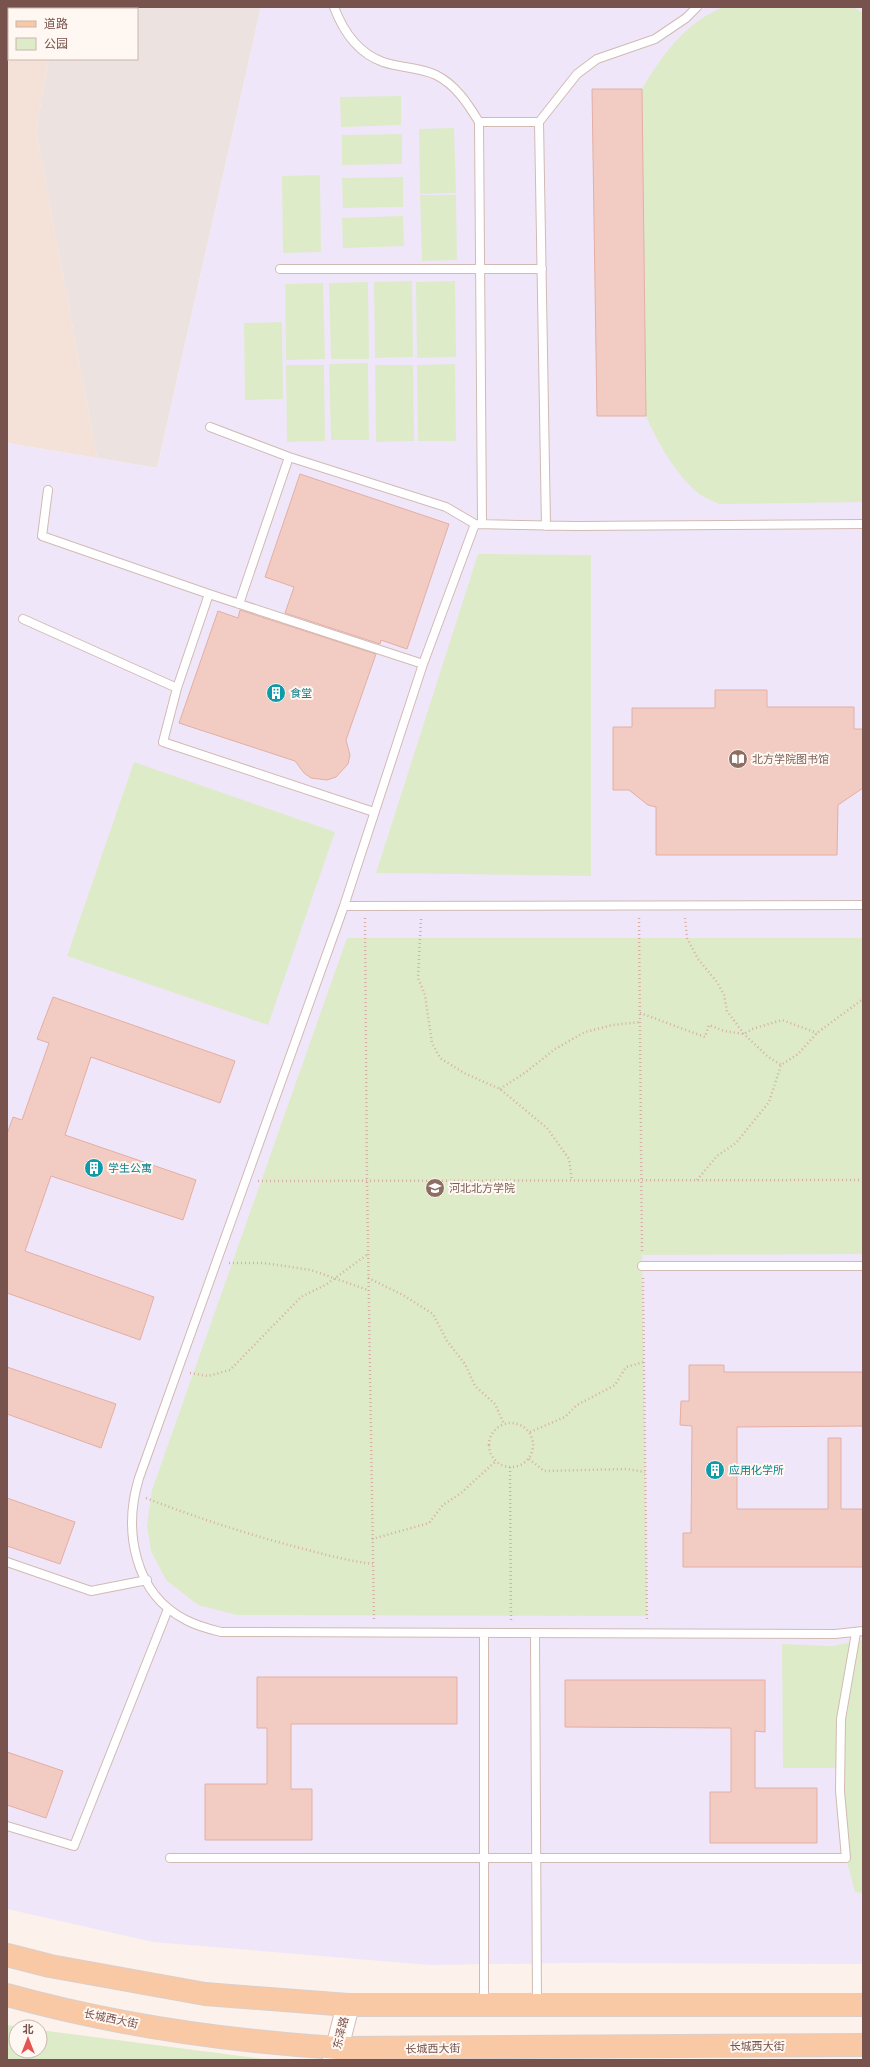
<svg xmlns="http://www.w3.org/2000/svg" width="870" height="2067" font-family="Signika,'Noto Sans SC',sans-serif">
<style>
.residential{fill:#f4e2d9}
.industrial{fill:#ece3e0}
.education{fill:#efe7f9}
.green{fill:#deebc9}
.building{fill:#f2cbc3;stroke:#e4aea3}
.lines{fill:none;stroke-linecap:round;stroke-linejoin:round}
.lane-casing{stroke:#d2bab2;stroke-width:10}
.secondary-casing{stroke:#d7bab3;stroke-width:24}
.primary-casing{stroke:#d9cfcd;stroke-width:24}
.path{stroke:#d7aea5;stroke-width:2.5;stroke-dasharray:1 3;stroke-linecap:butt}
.lane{stroke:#fff;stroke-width:8}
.secondary{stroke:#fff;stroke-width:22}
.primary{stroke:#f9c8a5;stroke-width:22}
.labels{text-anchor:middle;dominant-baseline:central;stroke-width:4;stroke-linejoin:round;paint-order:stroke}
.culture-label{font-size:11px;fill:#0d838f;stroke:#fff7f2;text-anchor:start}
.education-label{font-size:11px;fill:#785e54;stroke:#fff7f2;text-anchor:start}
.street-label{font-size:11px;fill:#78534d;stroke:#fff7f2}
</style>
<rect width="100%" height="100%" fill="#fcf2eb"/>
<!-- residential -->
<path class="residential" d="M7 7H59L58 9H9V59H49L36 130 97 458 8 443 7 454Z"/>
<!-- industrial -->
<path class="industrial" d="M59 7H261L157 468 97 458 36 130 49 59H137V9H58Z"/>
<!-- education -->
<path class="education" d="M261 7H863V1964L572 1963 429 1965 153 1942 7 1909 8 443 157 468Z"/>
<!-- green -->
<path class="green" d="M723 7H853L863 13V502L719 504C713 501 705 498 699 494 677 476 657 442 646 416L642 89C662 55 685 23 723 7Z
M401 96V125L341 127 340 97Z
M454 128 456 193 420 194 419 129Z
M402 134V164L342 165V135Z
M320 175 321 252 283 253 282 176Z
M403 177V207L343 208 342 178Z
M456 195 457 260 422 261 420 195Z
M403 216 404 246 343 248 342 218Z
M412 281 413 357 375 358 374 282Z
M455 281 456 357 417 358 416 282Z
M368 282 369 359H331L329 283Z
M323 283 325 359 286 360 285 284Z
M282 322 283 399 245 400 244 323Z
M368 363 369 440H331L329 364Z
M455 364 456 441H418L417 365Z
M286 365H324L325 441 287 442Z
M375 365H413L414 441 376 442Z
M478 554 591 555V876L376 873Z
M134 762 335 832 268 1025 67 956Z
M347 938H863V1254L642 1255 647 1616 237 1615 198 1605 166 1580 151 1551 147 1526 152 1490Z
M863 1640V1893L855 1892 846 1858 840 1768H783L782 1644 832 1646Z
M7 2025 20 2027H16V2051H40V2030L271 2060H7Z"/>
<!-- building -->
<path class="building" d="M592 89H642L646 416H597Z
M300 474 449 524 407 649 381 640 380 644 285 613 294 587 265 577Z
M240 610 376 654 346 740 350 755 348 764 336 777 327 780 311 778 304 773 295 761 179 723 218 611 238 618Z
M715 690H767V707H854V729H863V788L838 805 837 855H656V807L648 805 629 790H613V727H632V708H715Z
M53 997 235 1061 220 1103 91 1057 65 1135 196 1180 183 1220 51 1176 25 1251 154 1297 140 1340 7 1293V1134L13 1117 22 1120 49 1043 37 1039Z
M689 1365H724V1372H863V1426L737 1427V1509H828V1438H841V1509H863V1567H683V1533H691L692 1426 680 1425 681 1401H689Z
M7 1367 116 1404 101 1448 7 1414Z
M7 1498 75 1522 60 1564 7 1546Z
M257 1677H457V1724H291V1789H312V1840H205V1784H267V1728H257Z
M565 1680H765V1732L755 1731V1788H817V1843H710V1792H731V1728L565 1727Z
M7 1752 63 1771 46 1818 7 1805Z"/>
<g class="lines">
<defs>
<path id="lane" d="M334 7C343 31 358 53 383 62 400 68 420 67 436 75 456 85 468 104 479 122L482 524
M479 122H539
M280 269H542
M210 427 289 457 446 507 475 524
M48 490 42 536 209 594 423 664
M863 524 575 526 475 524 423 664 344 906 139 1478C123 1530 134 1594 186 1620 197 1626 209 1629 221 1632L835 1634 863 1631
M546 526 539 122 577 74 597 59 655 39 686 18 697 7
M209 594 177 688 163 742 374 812
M239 604 289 457
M23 619 177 688
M344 906 863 905
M642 1266H863
M7 1562 91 1591 147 1580
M484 1633V2003
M535 1633 537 2003
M7 1826 74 1846 168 1609
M170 1858H846L840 1791 841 1719 856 1633"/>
<path id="secondary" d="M334 2060 348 2005"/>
<path id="primary" d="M7 1955 50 1966 205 1994 348 2005H863
M7 1995C115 2025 226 2041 338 2048L863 2045"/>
</defs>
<!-- lane casing -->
<use href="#lane" class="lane-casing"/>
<!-- secondary casing -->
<use href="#secondary" class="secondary-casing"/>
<!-- primary casing -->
<use href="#primary" class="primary-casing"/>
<!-- path -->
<path class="path" d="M365 918 367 1181 374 1621
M639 918 642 1253
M685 918 687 938 698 959 717 982 724 995 727 1011 744 1034 767 1056 781 1065
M421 919 418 978 425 995 432 1043 440 1058 464 1073 500 1089 547 1128 569 1159 572 1181
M640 1013 705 1037 709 1025 724 1031 744 1034 752 1029 782 1020 817 1033
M500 1089 526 1072 555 1049 585 1032 613 1025 640 1022
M697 1180 717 1156 736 1143 769 1102 781 1065 798 1054 817 1033 863 999
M258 1181 863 1180
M229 1263H264L311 1270 368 1290
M368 1278 403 1295 433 1314 447 1341 465 1364 475 1386 495 1404 504 1424
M643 1278 647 1621
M190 1373 208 1376 230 1370 301 1297 327 1284 368 1254
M489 1445a22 22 0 1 1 44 0a22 22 0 1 1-44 0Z
M530 1432 565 1417 577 1405 615 1385 626 1367 644 1362
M529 1459 544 1471 626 1469 645 1472
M510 1467 511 1621
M146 1498C197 1518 250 1535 304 1549 327 1555 349 1561 373 1564
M372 1539 429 1523 443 1505 461 1493 496 1461"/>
<!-- lane -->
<use href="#lane" class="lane"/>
<!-- secondary -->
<use href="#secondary" class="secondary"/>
<!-- primary -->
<use href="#primary" class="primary"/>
</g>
<!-- icons -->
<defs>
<symbol id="building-disc" viewBox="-11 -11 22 22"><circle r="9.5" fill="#0f9aa8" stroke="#fff7f2"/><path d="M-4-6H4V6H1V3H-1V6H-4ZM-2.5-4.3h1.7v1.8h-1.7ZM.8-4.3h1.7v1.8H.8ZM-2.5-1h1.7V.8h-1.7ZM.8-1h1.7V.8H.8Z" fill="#fff"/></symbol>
<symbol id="library-disc" viewBox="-11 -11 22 22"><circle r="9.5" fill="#8d6e63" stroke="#fff7f2"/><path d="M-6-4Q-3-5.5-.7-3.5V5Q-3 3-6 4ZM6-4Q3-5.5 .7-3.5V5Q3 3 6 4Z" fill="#fff"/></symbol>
<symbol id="university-disc" viewBox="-11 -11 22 22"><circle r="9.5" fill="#8d6e63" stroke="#fff7f2"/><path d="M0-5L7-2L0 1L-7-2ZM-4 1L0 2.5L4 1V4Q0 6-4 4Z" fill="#fff"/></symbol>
</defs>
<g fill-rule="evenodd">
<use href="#building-disc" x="265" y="682" width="22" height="22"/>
<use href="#library-disc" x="727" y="748" width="22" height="22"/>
<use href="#building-disc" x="83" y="1157" width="22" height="22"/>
<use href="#university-disc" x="424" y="1177" width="22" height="22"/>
<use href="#building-disc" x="704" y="1459" width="22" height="22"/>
</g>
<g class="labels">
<!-- culture labels -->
<g class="culture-label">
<text x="290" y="693">食堂</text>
<text x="108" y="1168">学生公寓</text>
<text x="729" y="1470">应用化学所</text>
</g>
<!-- education labels -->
<g class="education-label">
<text x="752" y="759">北方学院图书馆</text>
<text x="449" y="1188">河北北方学院</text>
</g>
<!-- street labels -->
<g class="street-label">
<text transform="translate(111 2019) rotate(12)">长城西大街</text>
<text transform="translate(341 2033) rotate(-76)">东泽路</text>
<text x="757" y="2046">长城西大街</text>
<text transform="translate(433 2049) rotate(-1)">长城西大街</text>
</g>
</g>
<!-- border -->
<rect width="870" height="2067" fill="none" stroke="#78534d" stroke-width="16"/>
<!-- legend -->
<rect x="8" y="8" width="130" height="52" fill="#fff7f2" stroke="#c9b5b0"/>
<rect x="16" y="21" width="20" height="6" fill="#f9c8a5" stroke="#c9b5b0"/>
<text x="44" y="28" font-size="12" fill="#78534d">道路</text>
<rect x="16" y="38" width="20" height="12" fill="#deebc9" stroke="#c9b5b0"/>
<text x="44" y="48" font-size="12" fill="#78534d">公园</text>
<!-- north arrow -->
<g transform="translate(28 2039)"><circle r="19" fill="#fff7f2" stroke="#c9b5b0"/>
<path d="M0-3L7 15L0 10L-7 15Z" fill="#e45453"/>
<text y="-6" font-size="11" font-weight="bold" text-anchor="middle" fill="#78534d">北</text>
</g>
</svg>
